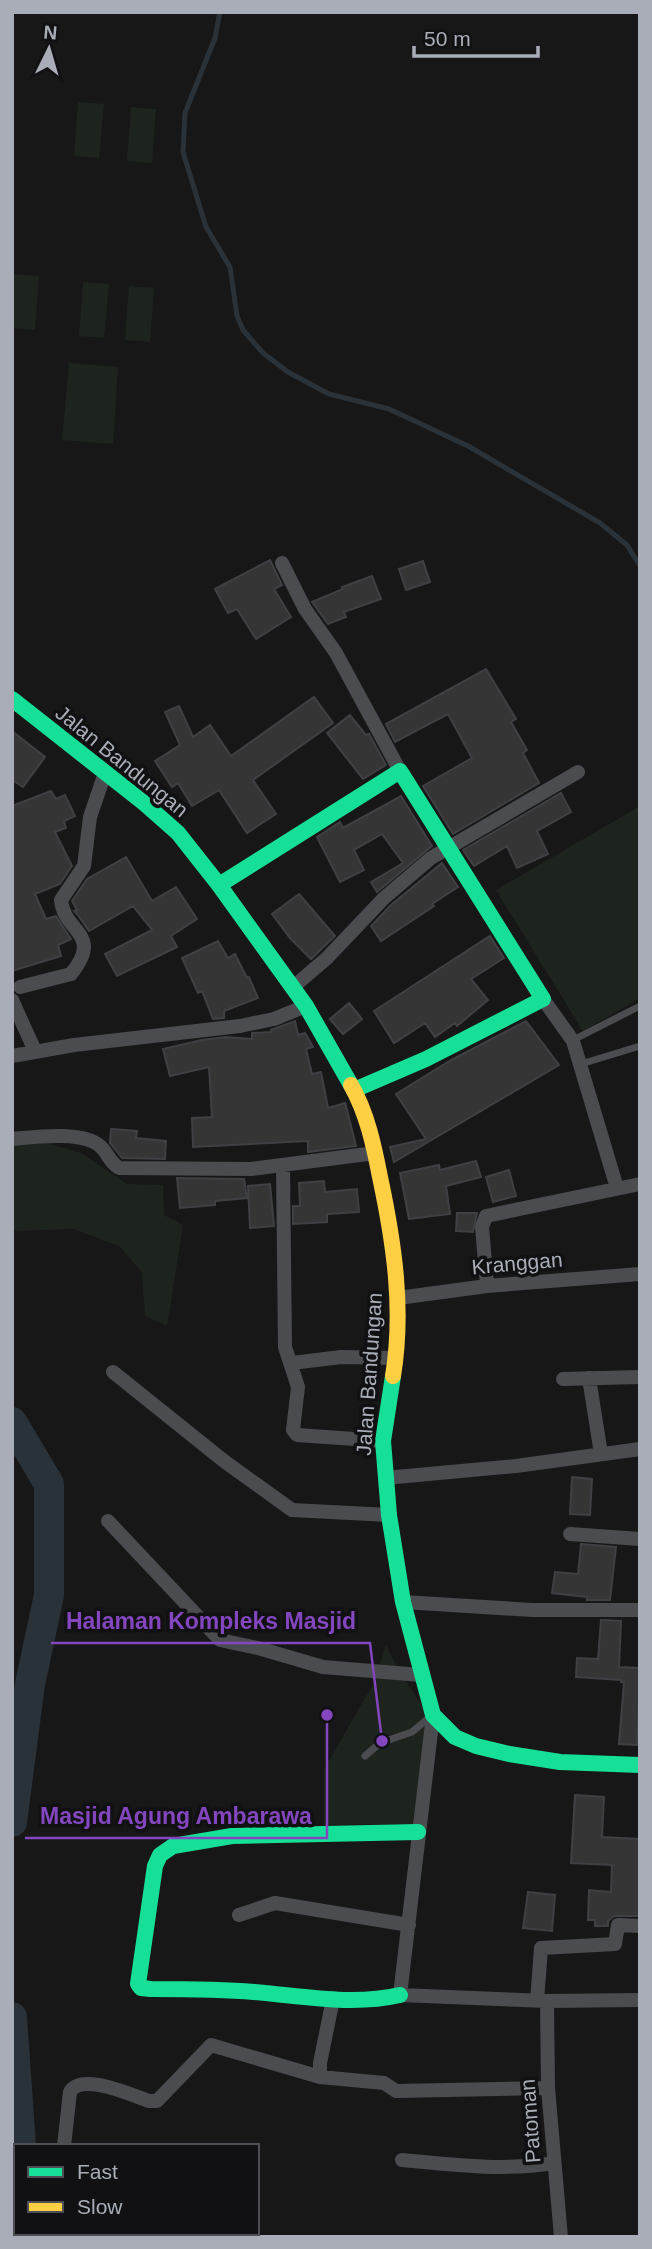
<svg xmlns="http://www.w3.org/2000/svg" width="652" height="2249" font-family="Arial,sans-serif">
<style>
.green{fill:#1d241e}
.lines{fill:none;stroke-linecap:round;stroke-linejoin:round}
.stream{stroke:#2a3239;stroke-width:5}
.river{stroke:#2a3239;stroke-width:30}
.building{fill:#353536;stroke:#3f4043;stroke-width:2}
.lane{stroke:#4b4c50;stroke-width:7}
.street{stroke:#4b4c50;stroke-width:14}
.fast{stroke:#16e098;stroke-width:16}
.slow{stroke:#ffcf43;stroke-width:16}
.labels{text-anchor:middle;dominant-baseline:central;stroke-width:7;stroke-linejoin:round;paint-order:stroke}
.street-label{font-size:21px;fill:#a8adb8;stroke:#111113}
.leader{fill:none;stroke:#8446be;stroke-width:2.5}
.callout-dot{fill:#8446be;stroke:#111113;stroke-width:2.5}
.callout-label{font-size:23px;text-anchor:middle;font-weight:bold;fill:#8446be;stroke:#111113;stroke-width:7;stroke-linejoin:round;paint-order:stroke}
</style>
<rect width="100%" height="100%" fill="#171717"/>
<!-- green -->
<path class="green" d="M78 102 104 104 99 158 74 156Z
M131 107 156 109 152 163 127 161Z
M14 274 39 276 35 330 12 328Z
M83 282 109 284 104 338 79 336Z
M129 286 154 288 150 342 125 340Z
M69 363 118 367 113 444 62 440Z
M640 806V998L583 1031 496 890Z
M46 1143 81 1153 127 1184 163 1185 164 1215 183 1225 167 1326 145 1316 142 1272 119 1246 74 1229 12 1231V1145Z
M386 1645 400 1673 427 1713 414 1824 324 1825V1769L375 1681Z"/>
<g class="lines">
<!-- stream -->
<path class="stream" d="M220 12 215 38 185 113 183 152 206 227 230 267 237 316 243 330 263 353 288 372 329 394 389 409 468 446 600 523 627 545 640 566"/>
<!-- river -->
<path class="river" d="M12 1422 49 1484V1595L30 1684 12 1822
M12 2017 21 2146
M54 2233 57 2237"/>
</g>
<!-- building -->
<path class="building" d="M270 560 282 585 274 589 291 617 256 639 237 609 228 613 215 589Z
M423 561 430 582 406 590 399 569Z
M372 576 381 599 344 612 346 617 328 624 312 602 343 589 342 587Z
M486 669 516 719 511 722 527 750 523 753 539 783 453 834 423 786 472 758 448 714 395 742 386 724Z
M314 697 333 723 253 780 276 814 247 833 219 790 192 806 178 783 172 787 155 761 180 745 165 712 179 706 193 737 210 725 231 756Z
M350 715 366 735 369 734 386 765 363 779 327 733Z
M12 731 45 757 23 787 12 780Z
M51 791 56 799 65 795 75 816 64 821 66 828 55 832 72 866 60 884 35 894 46 919 56 916 71 939 58 945 61 956 12 971V806Z
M561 793 571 812 537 831 548 854 517 868 507 846 474 866 463 850Z
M401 796 432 846 377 892 371 882 403 863 382 834 354 850 364 870 340 882 317 837 340 822 343 828Z
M126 857 152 901 176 887 197 919 171 936 177 947 117 976 105 954 152 930 133 906 89 931 77 914 74 911 77 910 72 901 87 879Z
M442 863 458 887 432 904 434 906 381 941 371 926 391 905Z
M299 894 335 936 311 959 290 938 272 914Z
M490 936 504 958 471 979 488 1000 457 1026 455 1023 435 1037 425 1023 394 1043 374 1011Z
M218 941 228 958 235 954 247 978 249 977 258 998 224 1011V1018L213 1019 202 991 198 993 182 958Z
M349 1003 362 1019 343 1034 330 1019Z
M295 1021 298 1035 305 1033 313 1047 306 1049 312 1074 321 1072 328 1108 345 1103 346 1106 356 1146 308 1152V1141L193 1147 192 1118 212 1117 209 1067 170 1076 163 1049 202 1040 226 1037 252 1039V1033L271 1032V1030Z
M526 1021 559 1065 394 1162 390 1147 426 1139 396 1094 451 1060Z
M111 1129 137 1131 136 1138 166 1141 165 1159 122 1158 110 1143Z
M476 1161 481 1177 446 1186 450 1214 409 1219 400 1173 439 1165 440 1170Z
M509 1170 516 1196 493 1202 486 1177Z
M177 1178 244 1179 247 1198 215 1201V1205L180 1208Z
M324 1181 325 1192 357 1189 359 1212 327 1214V1222L293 1224V1206H300L299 1183Z
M270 1184 274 1226 250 1228 248 1186Z
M457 1213H477L473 1232 456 1231Z
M572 1477 592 1479 590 1515 570 1514Z
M581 1544 616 1547 610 1600H587V1597L552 1593 555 1572 578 1574Z
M601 1620 621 1621 619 1667 640 1668 637 1745 619 1744 624 1682H621V1680L576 1677 577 1658 598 1659Z
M575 1795 604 1797 602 1837 639 1839 640 1916H614L608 1921V1926H595V1920H588L589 1890 611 1892 612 1865 571 1863Z
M528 1892 555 1895 552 1931 523 1928Z"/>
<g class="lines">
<!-- lane -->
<path class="lane" d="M573 1040 640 1006
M581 1064 640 1046
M365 1756 380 1743 412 1732 430 1717"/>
<!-- street -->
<path class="street" d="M282 563 305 609 336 653 400 771
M20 987 71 974C104 933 64 933 61 900L84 866 90 817 105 773
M292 988 327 958 384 898 431 858 578 772
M543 999 573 1041 617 1188
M12 1000 35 1051
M12 1056 74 1045 240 1026 274 1019 306 1006
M12 1139C34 1137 84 1130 101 1147 109 1154 107 1160 119 1168L251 1169 375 1153
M283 1166 285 1347 298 1387 293 1430 297 1435 383 1441
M487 1286 482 1227 486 1216 640 1184
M398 1298 487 1286 640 1274
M292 1363 341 1357 396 1358
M113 1372 224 1461 292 1510 389 1515
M589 1378 601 1454
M563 1379 640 1377
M385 1478 516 1466 640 1449
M108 1521 220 1640 258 1648 323 1667 421 1675
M570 1534 640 1539
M403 1602 532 1610H640
M433 1715 400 1995 547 2001 640 2000
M239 1915 275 1903 409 1925
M537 2001 541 1948 615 1944 618 1925 640 1926
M547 2001 548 2088 561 2237
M320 2077 384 2083 396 2091 548 2088
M64 2146 70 2092C81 2072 131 2095 149 2101H157L211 2045 320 2077V2063L333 1999
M402 2160C455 2165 501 2171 554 2163
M86 2233 89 2237"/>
<!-- fast -->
<path class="fast" d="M12 699 144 803 178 833 219 885 306 1006 351 1085
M219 885 400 771 543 999 426 1059 354 1090
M393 1376 383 1441 389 1515 403 1602 433 1715 455 1737 476 1746 509 1754 560 1762 640 1765
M400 1995C352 2006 303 1996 254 1992 220 1989 185 1989 151 1989L141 1988 138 1984 155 1866 160 1855 173 1846 232 1836 418 1832"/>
<!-- slow -->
<path class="slow" d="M351 1085C367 1113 374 1146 380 1177 394 1243 404 1309 393 1376"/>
</g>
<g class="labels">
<!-- street labels -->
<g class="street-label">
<text transform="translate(122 761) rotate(39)">Jalan Bandungan</text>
<text transform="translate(517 1263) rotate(-5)">Kranggan</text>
<text transform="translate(369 1374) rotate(-86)">Jalan Bandungan</text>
<text transform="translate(530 2121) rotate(-94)">Patoman</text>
</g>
</g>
<!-- callouts -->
<path class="leader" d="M382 1741L370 1643H51M327 1715L327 1838H25"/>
<g class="callout-dot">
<circle cx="382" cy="1741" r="7"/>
<circle cx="327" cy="1715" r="7"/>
</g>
<g class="callout-label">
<text x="211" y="1629">Halaman Kompleks Masjid</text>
<text x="176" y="1824">Masjid Agung Ambarawa</text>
</g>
<!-- border -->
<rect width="652" height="2249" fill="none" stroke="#a8adb8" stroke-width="28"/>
<!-- legend -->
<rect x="14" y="2144" width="245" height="91" fill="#111113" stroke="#4d4f55" stroke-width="2"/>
<rect x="28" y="2167" width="35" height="10" fill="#16e098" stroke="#4d4f55" stroke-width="2"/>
<text x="77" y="2179" font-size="21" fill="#a8adb8">Fast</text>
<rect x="28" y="2202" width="35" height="10" fill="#ffcf43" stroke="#4d4f55" stroke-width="2"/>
<text x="77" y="2214" font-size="21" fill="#a8adb8">Slow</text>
<!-- north arrow -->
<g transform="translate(49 49) rotate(5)" stroke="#111113" stroke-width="5" paint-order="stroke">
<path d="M0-5L12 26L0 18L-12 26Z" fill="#a8adb8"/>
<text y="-10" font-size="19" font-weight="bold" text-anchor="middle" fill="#a8adb8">N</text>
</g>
<!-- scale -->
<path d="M414 46v10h124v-10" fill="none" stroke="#a8adb8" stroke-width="3.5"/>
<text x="424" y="46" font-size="21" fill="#a8adb8" stroke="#111113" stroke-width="5" paint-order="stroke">50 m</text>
</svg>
